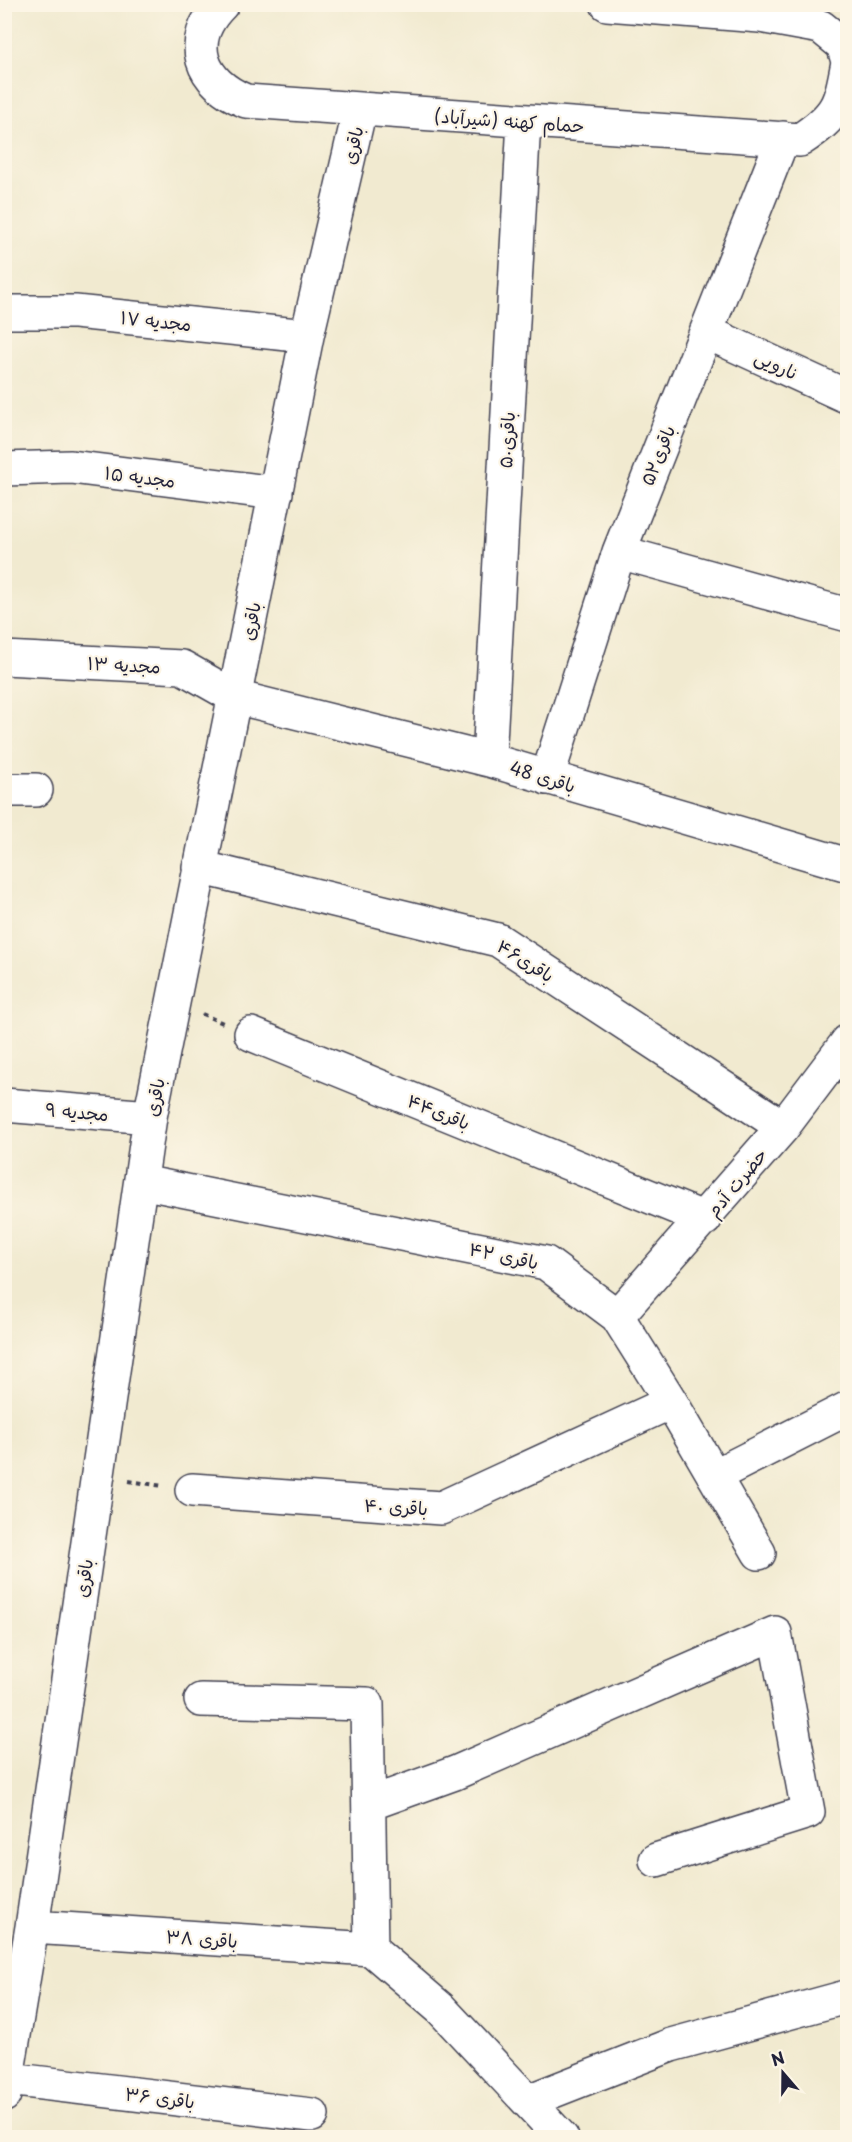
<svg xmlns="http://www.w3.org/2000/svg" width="852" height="2142" font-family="'Playpen Sans','Playpen Sans Arabic',sans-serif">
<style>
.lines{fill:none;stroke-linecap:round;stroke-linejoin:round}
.minor-casing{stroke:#414051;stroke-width:36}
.path{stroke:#414051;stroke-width:4;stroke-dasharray:4.5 4.5;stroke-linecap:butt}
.minor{stroke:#fff;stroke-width:33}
.labels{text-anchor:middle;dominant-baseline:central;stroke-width:4.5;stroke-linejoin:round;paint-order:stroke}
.street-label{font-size:18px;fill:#22223b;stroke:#fcf5e5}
</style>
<rect width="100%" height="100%" fill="#fcf5e5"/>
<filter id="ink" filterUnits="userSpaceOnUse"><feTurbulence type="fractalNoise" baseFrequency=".0167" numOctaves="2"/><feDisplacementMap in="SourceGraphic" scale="12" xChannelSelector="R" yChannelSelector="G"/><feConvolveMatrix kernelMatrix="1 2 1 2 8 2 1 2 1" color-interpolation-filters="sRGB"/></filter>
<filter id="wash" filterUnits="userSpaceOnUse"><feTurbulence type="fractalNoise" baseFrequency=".008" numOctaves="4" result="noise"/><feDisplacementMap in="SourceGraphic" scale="24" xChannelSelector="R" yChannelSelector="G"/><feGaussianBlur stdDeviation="1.35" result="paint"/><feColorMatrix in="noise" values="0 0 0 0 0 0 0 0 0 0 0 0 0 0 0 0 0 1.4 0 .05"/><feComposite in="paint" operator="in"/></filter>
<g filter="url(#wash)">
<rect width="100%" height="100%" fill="#f1ead0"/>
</g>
<g filter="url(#ink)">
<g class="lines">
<defs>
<path id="minor" d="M222 4C184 42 201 83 246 101L800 140C838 115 840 105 848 62
M607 4 760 16 821 27 843 45 848 61
M4 312H75L307 336
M706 332 848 397
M4 469 71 467 276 493
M619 552 848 615
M4 658 182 667 235 697 489 760 848 865
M489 760 524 121
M547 778 619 552 783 138
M4 790H36
M199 867 498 940 783 1127
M251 1034 705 1219
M4 1105 150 1117
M141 1182 546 1263 617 1316 671 1402 759 1553
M617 1316 783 1127 848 1041
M714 1476 848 1408
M192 1490 441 1508 671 1402
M201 1700 367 1704 371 1949 441 2009 562 2138
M369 1804 455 1773 775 1633 808 1812 656 1860
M32 1927 371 1949
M8 2079 312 2115
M4 2095 32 1927 150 1117 307 336 360 109
M528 2101 671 2045 846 1997"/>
</defs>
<!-- minor casing -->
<use href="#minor" class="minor-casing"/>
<!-- path -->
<path class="path" d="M202 1014 223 1023
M129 1481 163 1486"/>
<!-- minor -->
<use href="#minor" class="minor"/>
</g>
</g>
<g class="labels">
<!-- street labels -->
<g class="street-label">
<text transform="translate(509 120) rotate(4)">حمام کهنه (شیرآباد)</text>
<text transform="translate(352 145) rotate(-77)">باقری</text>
<text transform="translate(156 320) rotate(6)">مجدیه ۱۷</text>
<text transform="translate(777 364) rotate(25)">نارویی</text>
<text transform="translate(506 440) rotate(-87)">باقری۵۰</text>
<text transform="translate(657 455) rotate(-68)">باقری۵۲</text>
<text transform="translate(140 476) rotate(7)">مجدیه ۱۵</text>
<text transform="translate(250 621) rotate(-79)">باقری</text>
<text transform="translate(124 664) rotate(3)">مجدیه ۱۳</text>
<text transform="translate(543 776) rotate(17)">باقری 48</text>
<text transform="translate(526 960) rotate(32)">باقری۴۶</text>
<text transform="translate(154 1097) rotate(-79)">باقری</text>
<text transform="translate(77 1111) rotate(5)">مجدیه ۹</text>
<text transform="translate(439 1111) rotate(22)">باقری۴۴</text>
<text transform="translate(736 1182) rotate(-50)">حضرت آدم</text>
<text transform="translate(504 1255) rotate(12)">باقری ۴۲</text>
<text transform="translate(396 1506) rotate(3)">باقری ۴۰</text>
<text transform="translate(83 1578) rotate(-82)">باقری</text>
<text transform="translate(202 1938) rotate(4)">باقری ۳۸</text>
<text transform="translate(160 2097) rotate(7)">باقری ۳۶</text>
</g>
</g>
<!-- margin -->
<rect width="852" height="2142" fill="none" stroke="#fcf5e5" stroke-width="24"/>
<!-- north arrow -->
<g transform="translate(783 2073) rotate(340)" stroke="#fcf5e5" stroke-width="4.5" paint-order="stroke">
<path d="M0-4.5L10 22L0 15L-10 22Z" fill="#22223b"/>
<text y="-9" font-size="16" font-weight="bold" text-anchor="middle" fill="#22223b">N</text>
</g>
</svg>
